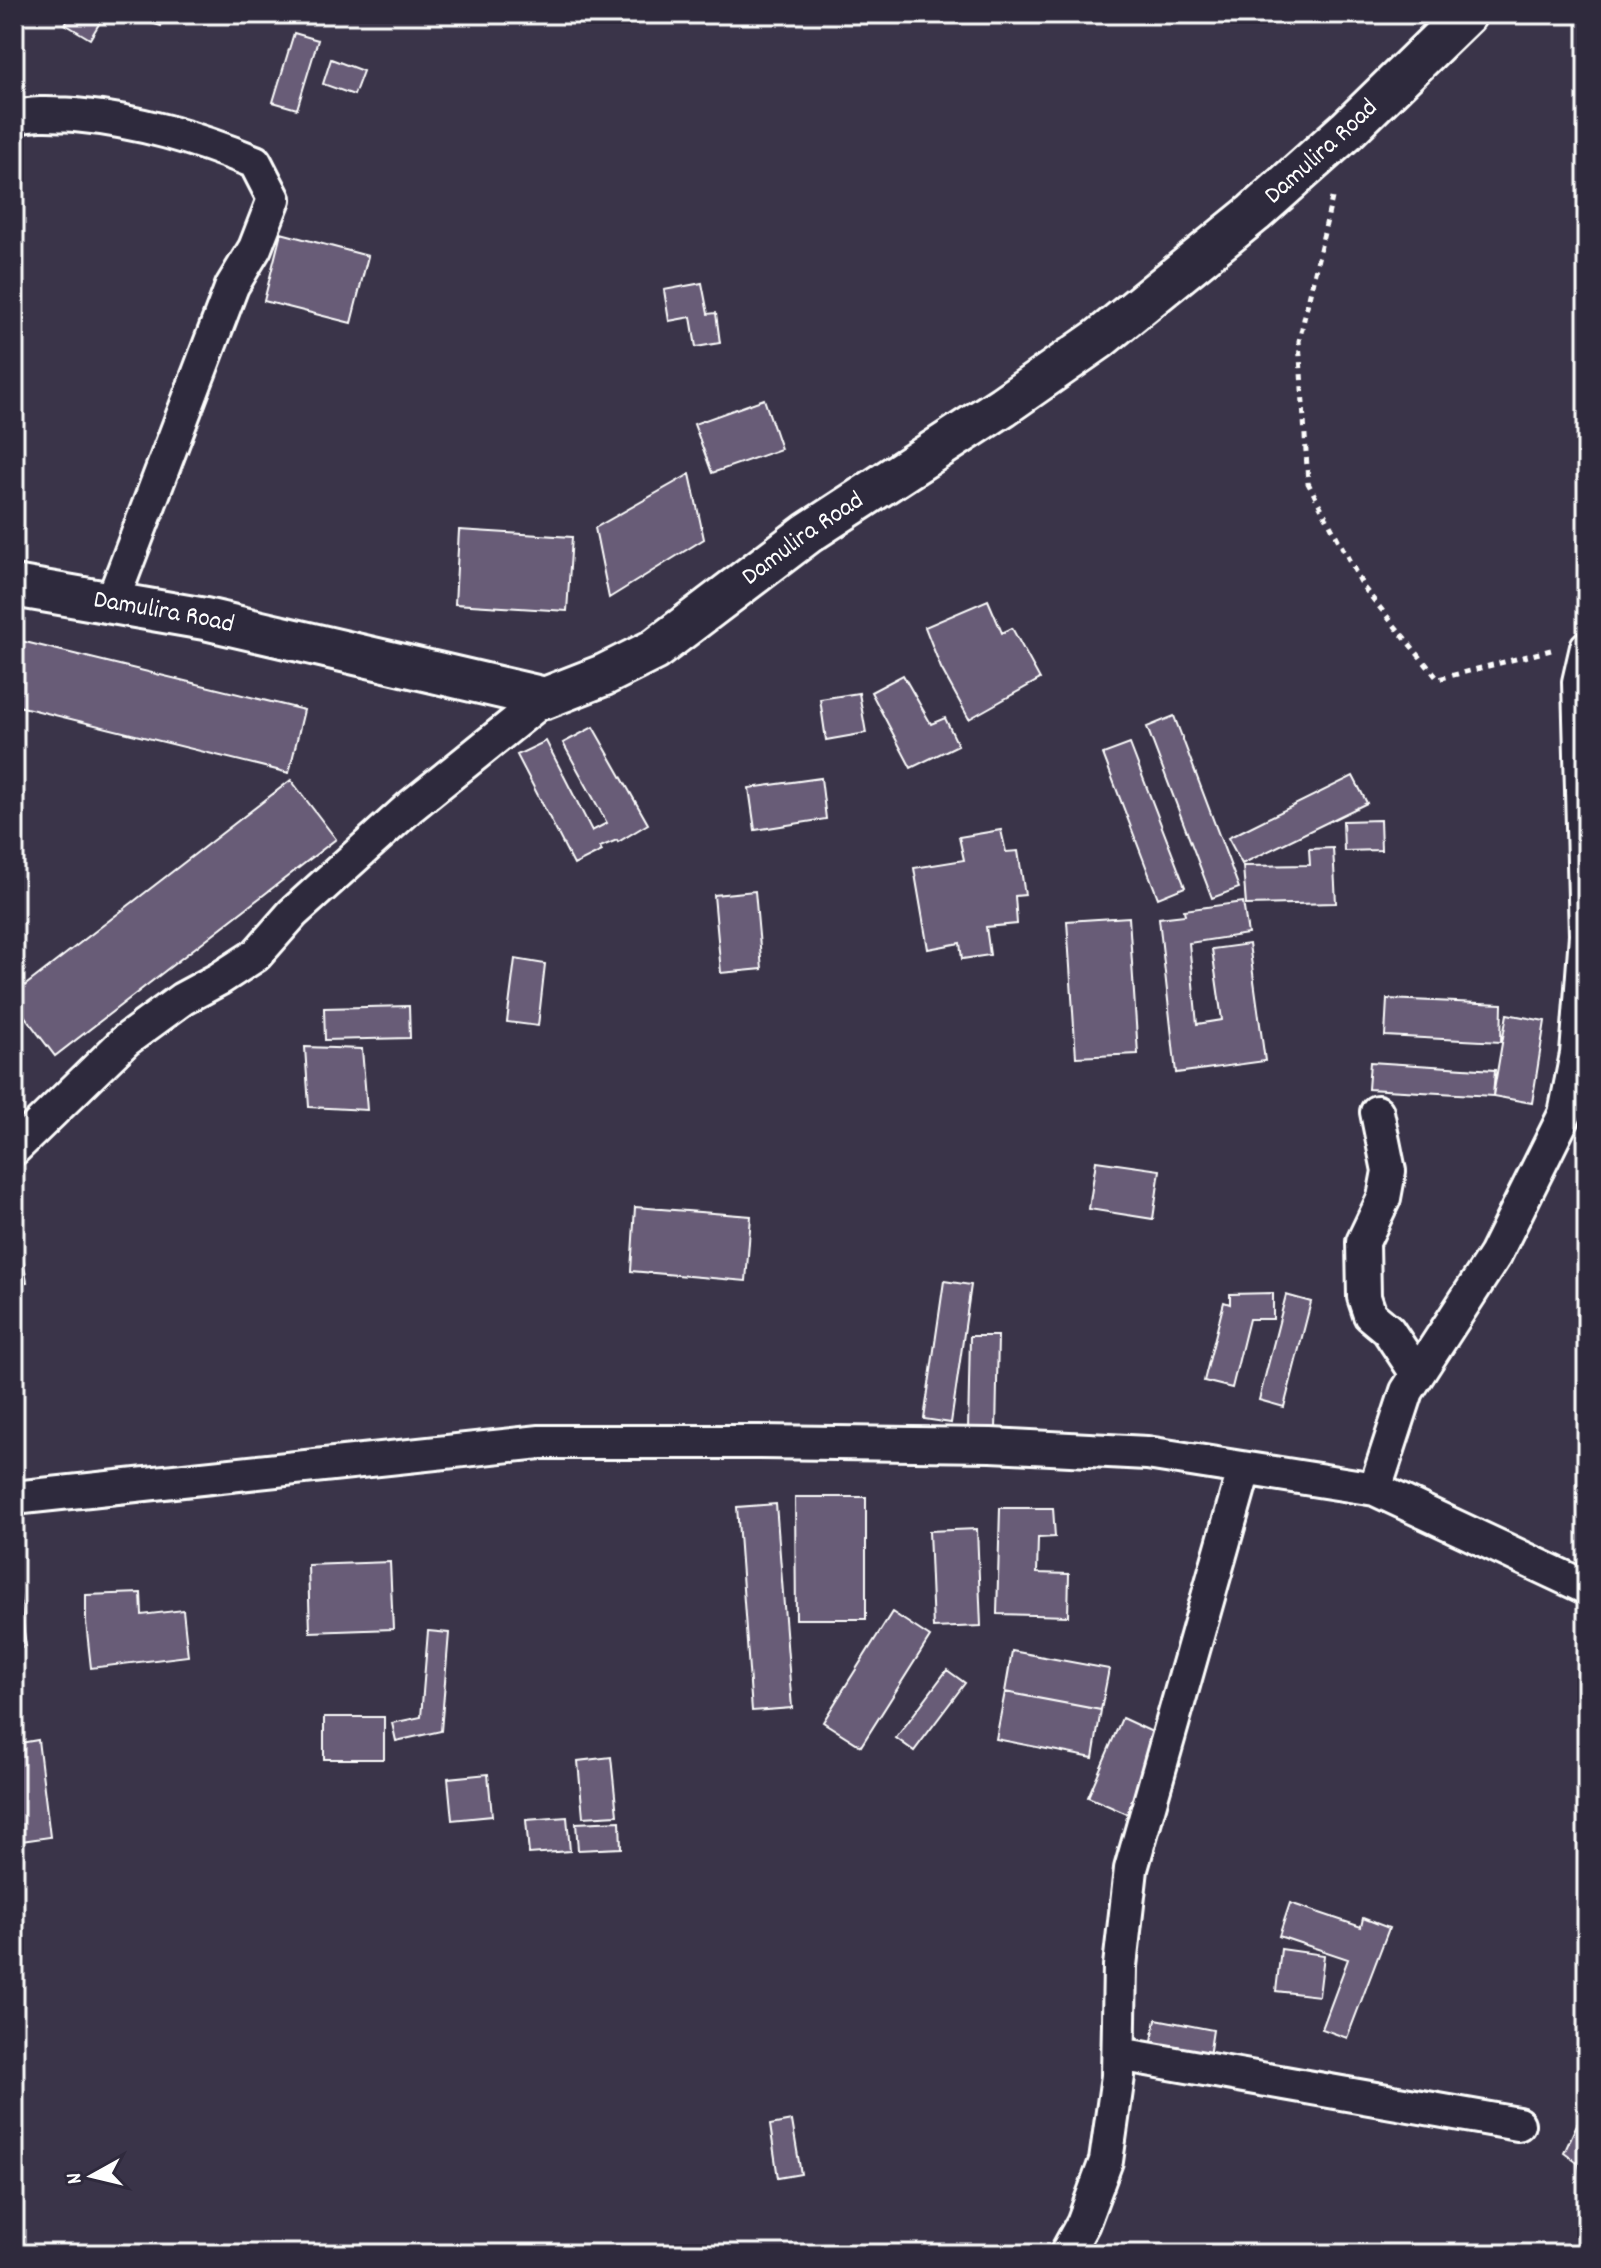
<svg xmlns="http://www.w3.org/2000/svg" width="1601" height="2268" font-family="Dekko,sans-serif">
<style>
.building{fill:#675b77;stroke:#fff;stroke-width:2}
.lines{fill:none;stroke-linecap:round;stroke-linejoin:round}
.minor-casing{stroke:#fff;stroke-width:38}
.tertiary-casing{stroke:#fff;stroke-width:46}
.path{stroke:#fff;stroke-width:5;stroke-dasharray:6 6;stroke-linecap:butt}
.minor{stroke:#2f2a3d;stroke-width:32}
.tertiary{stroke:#2f2a3d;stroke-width:40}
.labels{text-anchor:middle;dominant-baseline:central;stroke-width:7;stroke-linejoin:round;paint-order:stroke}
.street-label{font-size:26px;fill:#fff;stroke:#2f2a3d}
</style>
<rect width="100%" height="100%" fill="#3a3449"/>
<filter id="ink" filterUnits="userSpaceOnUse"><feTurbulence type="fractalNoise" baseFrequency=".0125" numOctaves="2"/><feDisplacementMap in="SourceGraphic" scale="16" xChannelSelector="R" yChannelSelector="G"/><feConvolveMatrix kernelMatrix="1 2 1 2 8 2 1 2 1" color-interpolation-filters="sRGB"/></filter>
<g filter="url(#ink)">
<!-- building -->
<path class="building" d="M72 14H105L90 39 65 24Z
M121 14H164L161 26Z
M294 33 318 40 297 109 273 102Z
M331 59 363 71 354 95 323 84Z
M281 233 368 256 351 323 264 301Z
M702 283 708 314 716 313 720 343 696 347 691 317 669 321 664 290Z
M764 399 781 449 712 473 694 424Z
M690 474 704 539 609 598 595 528Z
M459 530 572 537 567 611 455 604Z
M988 600 1002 633 1012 628 1040 679 969 719 941 668 925 627Z
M21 641 304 710 289 773 14 705V670Z
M903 675 931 724 945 718 958 745 911 768 871 692Z
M859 693 866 733 826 740 820 699Z
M1174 716 1239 888 1212 898 1147 727Z
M593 727 648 824 618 842 617 840 600 847 602 851 574 865 517 755 546 741 592 831 607 823 563 743Z
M1130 744 1185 887 1158 898 1103 754Z
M1353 776 1367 803 1242 864 1228 838Z
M821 778 826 819 755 830 749 788Z
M291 780 336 839 55 1056 14 1002V994Z
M1380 820 1381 850 1344 851 1343 821Z
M1001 830 1006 852 1018 851 1025 895 1015 896 1017 924 986 927 990 955 962 959 960 943 928 949 914 868 964 860 959 837Z
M1333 848 1336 903 1246 905 1243 866 1310 865 1309 849Z
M755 891 762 969 721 973 714 895Z
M1243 902 1248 934 1189 943 1197 1024 1222 1020 1212 949 1249 944 1265 1061 1176 1073 1159 918 1185 915 1184 910Z
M1129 917 1138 1054 1076 1057 1067 921Z
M515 959 545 964 538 1026 507 1022Z
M1387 999 1502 1004 1501 1042 1385 1036Z
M409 1006 410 1038 325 1040 324 1008Z
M1507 1014 1545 1021 1532 1103 1493 1096Z
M305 1047 362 1049 367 1110 309 1107Z
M1370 1062 1495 1070 1493 1096 1368 1089Z
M1096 1161 1160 1170 1153 1219 1089 1209Z
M635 1207 751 1216 746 1281 631 1271Z
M22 1255 27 1282 14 1284V1257Z
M944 1281 971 1285 951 1423 924 1419Z
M1273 1293V1319H1249L1232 1388 1204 1381 1224 1302 1230 1304V1294Z
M1286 1295 1311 1302 1284 1407 1259 1400Z
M970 1336H998L996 1431H968Z
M795 1497H866V1619H796Z
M776 1504 792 1708 752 1711 737 1507Z
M1000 1508H1053L1055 1537 1038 1538 1037 1573 1069 1574 1068 1616 997 1614Z
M977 1529 981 1626 933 1628 929 1531Z
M390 1562 393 1629 310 1632 308 1565Z
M18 1586 26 1646 14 1648V1587Z
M141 1593 142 1615 183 1610 188 1656 91 1668 86 1622V1595Z
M892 1612 930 1637 861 1746 823 1722Z
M428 1631 449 1633 441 1731 396 1741 392 1723 421 1717Z
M1012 1651 1109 1669 1101 1710 1005 1692Z
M947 1670 965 1683 914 1751 896 1738Z
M1005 1692 1101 1710 1093 1758 996 1739Z
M324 1717H384V1759H324Z
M1122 1718 1161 1736 1127 1814 1088 1797Z
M38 1740 50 1837 14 1842V1744Z
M611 1757 617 1815 583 1817 578 1761Z
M488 1774 492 1816 452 1820 448 1778Z
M567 1817 570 1851 529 1854 526 1820Z
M620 1821 621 1848 578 1850 576 1823Z
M1290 1903 1361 1927 1363 1918 1389 1928 1347 2038 1322 2029 1348 1959 1279 1936Z
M1281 1949 1324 1955 1319 1996 1276 1991Z
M1156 2019 1213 2030 1208 2063 1150 2052Z
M1583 2111 1587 2113V2178L1581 2175 1579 2164 1564 2153Z
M792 2121 801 2174 778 2178 770 2125Z"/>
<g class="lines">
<defs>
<path id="minor" d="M14 118C35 112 53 114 75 115 140 121 195 138 255 162L274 199 255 248 232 286 112 602
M1377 1112 1389 1171 1384 1198 1363 1242 1364 1297 1370 1315 1388 1330 1417 1374
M14 1149 126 1040 182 999 219 979 256 955 293 913 410 807 545 698
M1375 1489 1407 1391 1495 1255 1565 1114 1577 1054 1586 935 1579 682 1587 647
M14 1498 540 1442H759L991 1445 1147 1453 1375 1489 1587 1588
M1119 2054 1518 2124
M1066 2254 1083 2223 1106 2161 1118 2076 1120 1966 1131 1869 1244 1470"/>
<g id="tertiary">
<path id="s1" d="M14 586 205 619 545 698 604 675 654 650 808 533 1003 406 1099 339 1254 213 1347 130 1466 14"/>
</g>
</defs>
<!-- minor casing -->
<use href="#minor" class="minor-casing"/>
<!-- tertiary casing -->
<use href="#tertiary" class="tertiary-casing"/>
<!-- path -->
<path class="path" d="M1332 198 1299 341 1308 483 1364 588 1438 679 1551 650"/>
<!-- minor -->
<use href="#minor" class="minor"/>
<!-- tertiary -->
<use href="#tertiary" class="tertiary"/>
</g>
</g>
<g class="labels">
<!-- street labels -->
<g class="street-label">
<text stroke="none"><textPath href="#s1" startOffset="1496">Damulira Road</textPath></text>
<text stroke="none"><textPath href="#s1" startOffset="848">Damulira Road</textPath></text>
<text stroke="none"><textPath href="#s1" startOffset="152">Damulira Road</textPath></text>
</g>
</g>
<!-- margin -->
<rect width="1601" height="2268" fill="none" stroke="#2f2a3d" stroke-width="48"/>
<rect x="24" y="24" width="1553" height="2220" fill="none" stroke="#fff" stroke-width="3" filter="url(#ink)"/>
<!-- north arrow -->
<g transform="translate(92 2176) rotate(262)" stroke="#2f2a3d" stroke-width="6" paint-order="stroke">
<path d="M0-6L14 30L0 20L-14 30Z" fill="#ffffff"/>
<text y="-12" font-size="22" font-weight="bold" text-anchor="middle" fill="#ffffff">N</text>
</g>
</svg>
